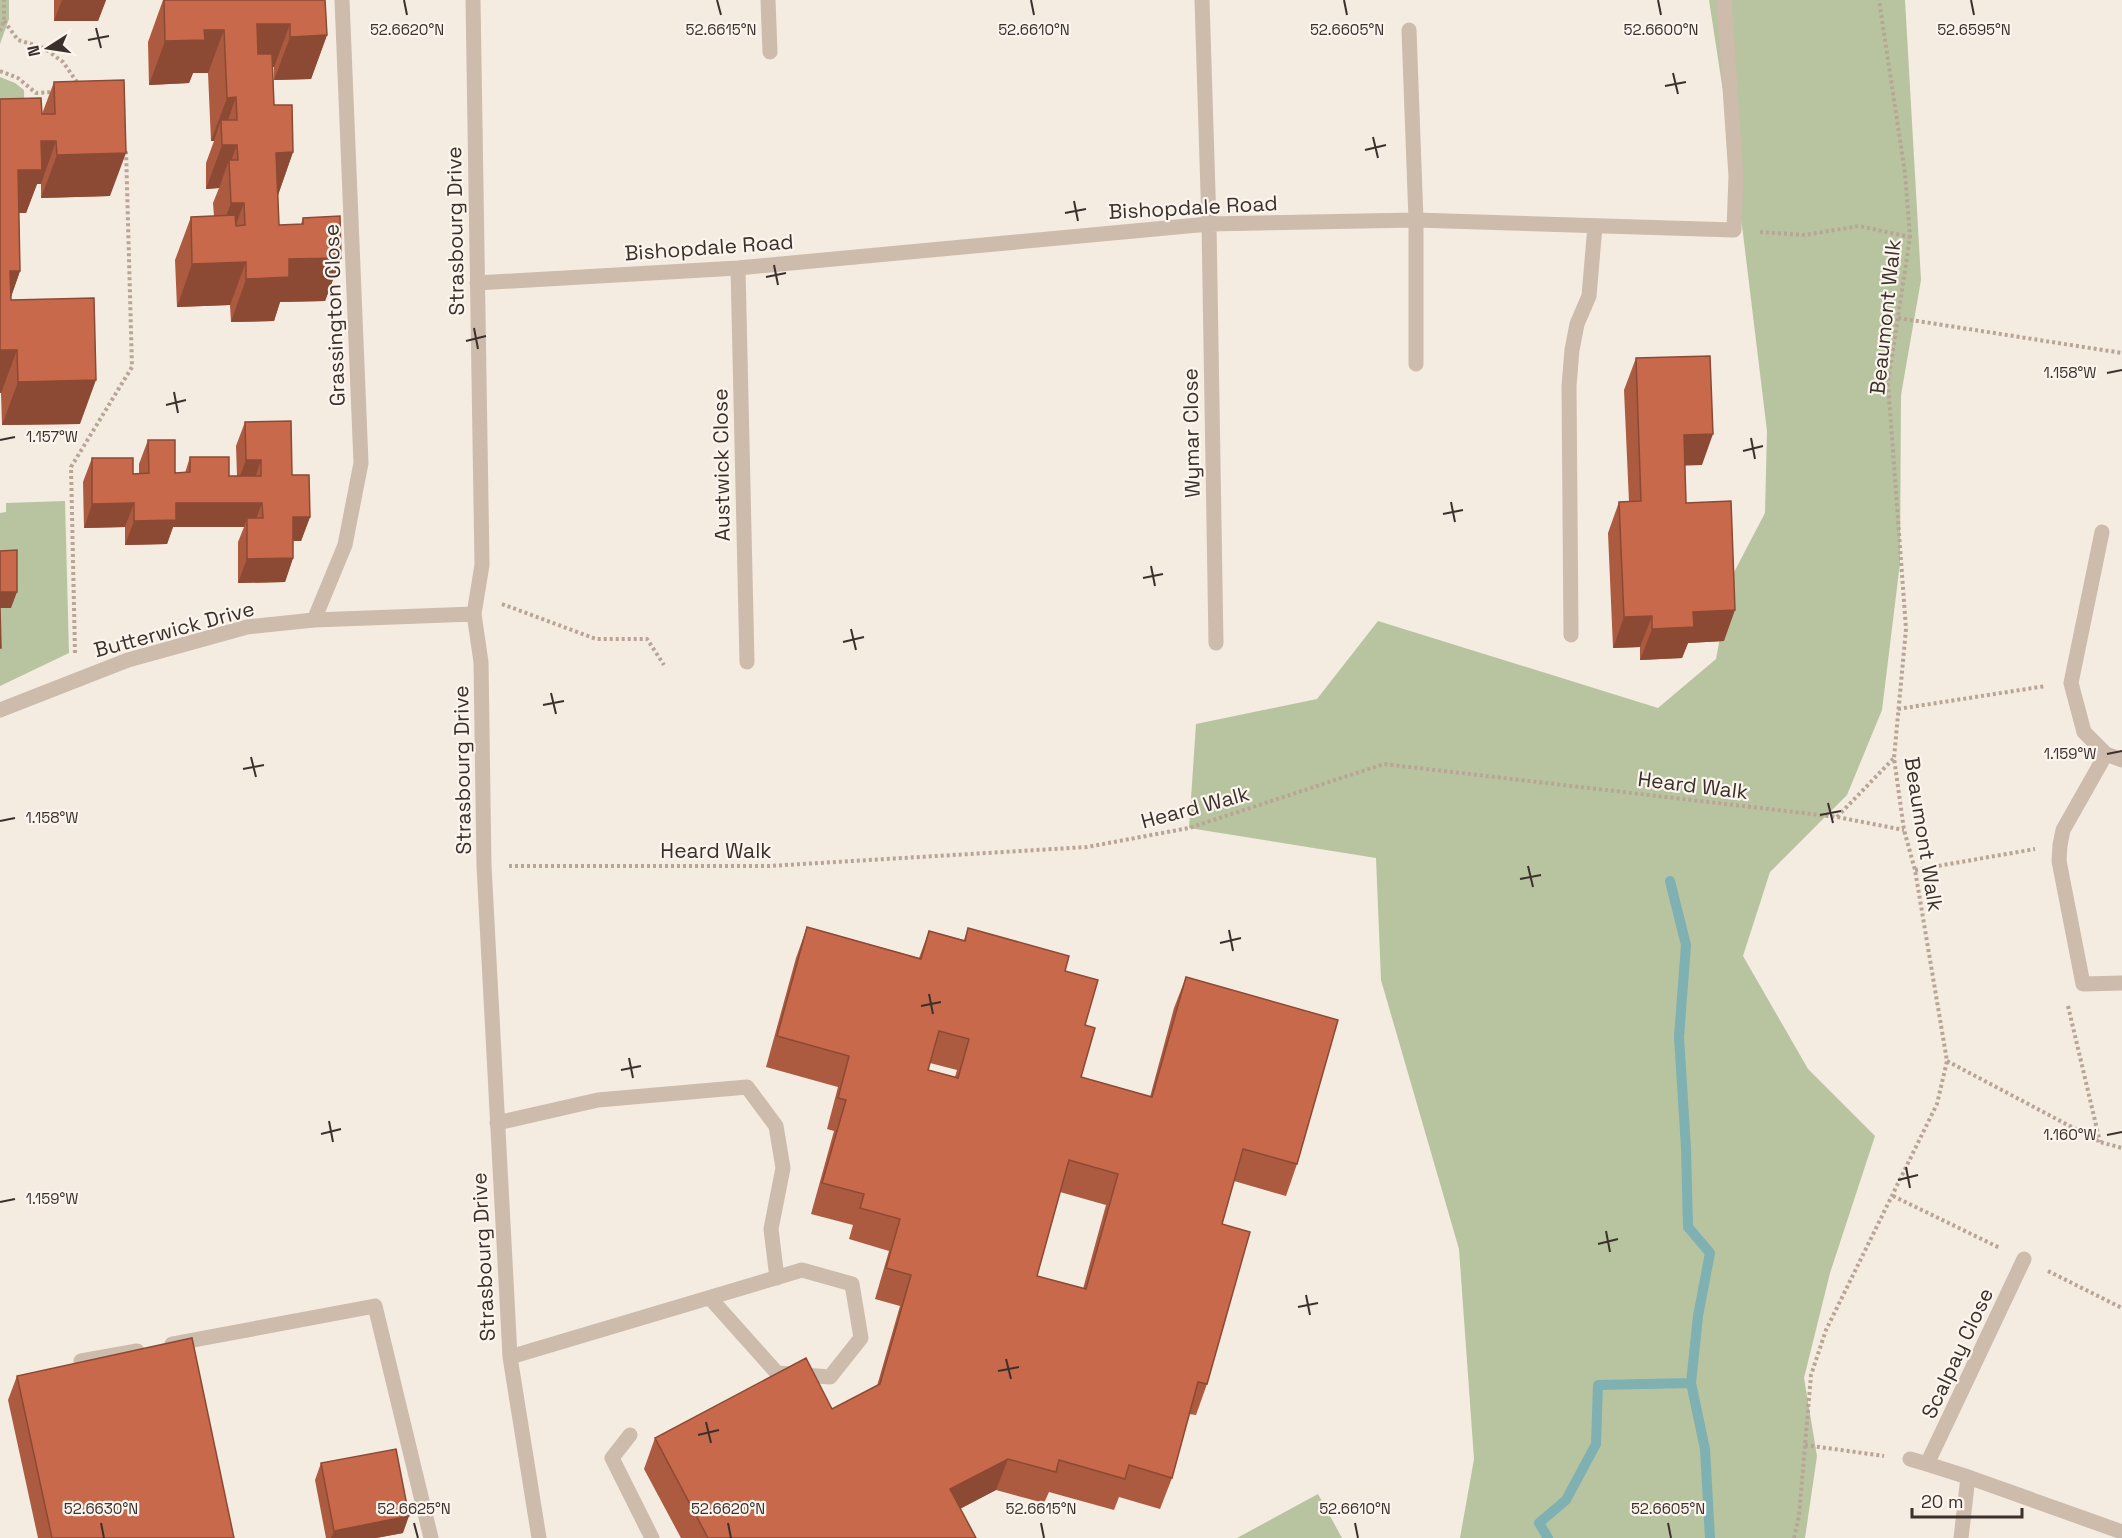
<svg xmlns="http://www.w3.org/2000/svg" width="2122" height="1538" font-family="'Space Grotesk',sans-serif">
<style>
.green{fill:#b8c4a0}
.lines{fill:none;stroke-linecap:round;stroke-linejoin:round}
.stream{stroke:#7fb0b2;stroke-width:10}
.path{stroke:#b9a596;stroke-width:4;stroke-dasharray:3 3;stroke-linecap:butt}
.minor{stroke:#cdbbac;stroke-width:15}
.wall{fill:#ac5a40;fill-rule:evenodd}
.shaded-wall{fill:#8c4a34}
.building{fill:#c8694b;stroke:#8c4a34;stroke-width:1.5;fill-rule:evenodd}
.ticks{fill:none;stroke:#3b302b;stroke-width:2}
.labels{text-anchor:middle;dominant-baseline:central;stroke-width:4.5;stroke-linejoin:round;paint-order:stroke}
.street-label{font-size:21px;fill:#3b302b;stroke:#fbf5ee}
.ticks-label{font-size:15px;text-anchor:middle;fill:#3b302b;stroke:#fbf5ee;stroke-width:4.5;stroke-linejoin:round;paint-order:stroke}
</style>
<rect width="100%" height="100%" fill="#f4ebe1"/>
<!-- green -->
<path class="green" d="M0 0H9V19L0 44Z
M1709 0H1905L1921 280 1901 395 1900 563 1882 710 1847 795 1770 872 1743 956 1808 1069 1875 1136 1830 1273 1804 1378 1817 1456 1805 1538H1460L1474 1459 1459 1249 1381 980 1376 858 1189 828 1196 724 1317 699 1378 621 1658 708 1716 659 1731 578 1765 513 1767 431 1736 176Z
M0 77 15 83 24 90 25 141 0 142Z
M65 501 69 653 0 686V608H11L0 567V513L6 512V503Z
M1318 1494 1342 1538H1237Z"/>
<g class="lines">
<!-- stream -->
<path class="stream" d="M1670 881 1686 945 1679 1037 1686 1148 1688 1227 1710 1253 1698 1316 1691 1383 1705 1449 1710 1538
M1548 1538 1539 1523 1566 1500 1596 1444 1598 1385 1691 1383"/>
<!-- path -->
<path class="path" d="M4 21 18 40 44 48 63 62 79 85
M0 31 4 21V0
M0 71 18 78 36 93 53 92
M1760 232 1805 235 1859 226 1910 237
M1898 318 2122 353
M502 604 596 639H647L664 665
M75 653 71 467 132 367 126 150
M1898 709 2046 686
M1837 817 1894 758
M509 866H769L1087 847 1189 828 1384 764 1837 817 1904 830
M1915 870 2035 849
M2068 1006 2100 1142
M1947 1061 2100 1142 2122 1148
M1893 1196 2000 1248
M2048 1271 2122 1308
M1805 1445 1884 1456
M1794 1538 1799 1516 1811 1375 1826 1330 1937 1104 1947 1061 1915 870 1904 830 1894 758 1906 629 1888 383 1910 237 1905 173 1879 0"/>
<!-- minor -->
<path class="minor" d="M473 0 482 565 474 614 481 662 484 866 506 1280 510 1357 539 1538
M768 0 770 52
M1202 0 1209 224 1216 643
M1409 30 1416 220V364
M738 268 747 662
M477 283 738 268 1209 224 1416 220 1734 230 1736 176 1724 0
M2102 532 2071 683 2084 732 2106 754 2122 760
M314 620 345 545 361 463 342 0
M1571 635 1569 386 1572 350 1577 324 1589 296 1595 226
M0 710 128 660 247 627 314 620 474 614
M2106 754 2063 830 2060 845 2059 861 2083 984 2122 983
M497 1123 598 1100 747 1087 776 1126 783 1168 771 1229 777 1278
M2024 1259 1927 1464 1968 1477 2122 1532
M172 1344 375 1306 431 1538
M510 1357 802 1270 852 1284 861 1338 830 1377 777 1373 710 1298
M81 1361 137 1351
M630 1435 612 1458 652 1538
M1910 1459 1927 1464
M1961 1538 1968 1477"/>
</g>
<!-- wall -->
<path class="wall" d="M54 0H106L98 21H54Z
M163 0H325L327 35 311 79 274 80V67H273L274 105 293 152 278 195 279 225 301 224 303 218 341 258 325 301 280 302 274 321 231 322 230 305 177 307 175 260 191 217 214 216 213 203 219 188 206 189V163L214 141H211L208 73H193L189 83 149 85 148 42Z
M54 82 110 196 41 198V184H37L26 213H19L20 271 11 297V300L80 424 2 425 1 393 0 99 42 114Z
M1636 358 1702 465H1685L1686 503 1724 641 1688 643 1682 658 1640 660V647L1613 648 1608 533 1619 502H1629L1624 390Z
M245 422 292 475 310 517 301 541H293V558L285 582 238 583V542L244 527H173L167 544 125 545V527L84 528 83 482 92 458 133 474 139 473V464L148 440 175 473H185L190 457 229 476H237L236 446Z
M807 927 919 958 929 931 964 940 968 928 1065 971 1085 1025 1081 1077 1150 1097 1174 1008 1186 977 1297 1164 1286 1196 1234 1181 1222 1224 1207 1384 1196 1415 1189 1414 1172 1478 1160 1509 1119 1497 1114 1510 1049 1492 1044 1503 996 1490 960 1509 976 1538H681L644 1469 655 1438 832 1409 877 1386 900 1306 875 1299 889 1251 849 1239 853 1225 811 1214 834 1131 827 1129 838 1087 766 1067 796 958ZM930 1063 957 1070 955 1077 928 1070ZM1060 1192 1106 1205 1083 1289 1037 1276Z
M17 1376 234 1538H38L8 1400Z
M321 1463 403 1533 376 1538H326L315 1480Z"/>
<!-- shaded-wall -->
<path class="shaded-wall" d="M62 0H106L98 21H54Z
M257 24H290L274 67 241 68Z
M204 30H224L208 73H193L189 83 149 85 165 41Z
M327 35 311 79 274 80 290 37Z
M236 97 222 137 221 120 214 141H211L227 98Z
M41 141H56L41 184H37L26 213H2L18 170Z
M222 145H237L229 166V160L219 188 206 189Z
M293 152 278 195 276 153Z
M126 153 110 196 41 198 57 155Z
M231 203H244L228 246H215Z
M341 258 325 301 280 302 274 321 231 322 246 279 289 259Z
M246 262 230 305 177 307 192 264Z
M10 271H20L5 314Z
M0 350H17L1 393H0Z
M96 380 80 424 2 425 18 382Z
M1713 434 1702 465 1673 466 1684 435Z
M246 460H261L253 484H237Z
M134 503 125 527 84 528 92 504Z
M176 503H262L253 527 247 518 244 527H173L167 544 125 545 134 521Z
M293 517H310L301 541H284Z
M293 558 285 582 238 583 247 559Z
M0 592H17L11 608H0Z
M1735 610 1724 641 1688 643 1682 658 1640 660 1652 629 1693 612Z
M1652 616 1640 647 1613 648 1624 617Z
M1008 1459 996 1490 938 1520 950 1489Z
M409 1516 403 1533 376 1538H331L334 1531Z"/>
<!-- building -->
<path class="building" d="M164 0H325L327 35 290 37V24H257L258 54H272L274 105H292L293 152 276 153 279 225 303 224V218L340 216 341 258 289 259V277L246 279V262L192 264 191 217 235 215 236 226 245 225 244 203H231L229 160H238L237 145H222L221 120H237L236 97 227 98 224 30H204L205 40 165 41Z
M124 80 126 153 57 155 56 141H41L42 170H18L20 271H10L11 300 94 298 96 380 18 382 17 350H0V99L41 98 42 114H55L54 82Z
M1710 356 1713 434 1684 435 1686 503 1731 501 1735 610 1693 612 1694 627 1652 629V616L1624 617 1619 502 1641 501 1636 358Z
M291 421 292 475H309L310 517H293V558L247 559V518H263L262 503H176V520L134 521V503L92 504V458H133V474L149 473 148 440H175V473L190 472V457H229V476H261V460H246L245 422Z
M17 550V592H0V551Z
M0 607 1 648H0Z
M807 927 921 959 929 931 965 941 968 928 1069 956 1065 971 1098 980 1085 1025 1095 1028 1081 1077 1152 1097 1186 977 1338 1020 1297 1164 1243 1149 1222 1224 1250 1232 1207 1384 1198 1382 1172 1478 1129 1465 1125 1479 1059 1460 1056 1472 1008 1459 950 1489 976 1538H708L655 1438 806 1358 832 1409 880 1384 911 1275 886 1268 900 1219 860 1208 864 1194 822 1183 846 1100 838 1098 849 1056 777 1036ZM939 1031 969 1039 958 1078 928 1070ZM1069 1160 1118 1174 1086 1289 1037 1276Z
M192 1338 234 1538H52L17 1376Z
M396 1449 409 1516 334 1531 321 1463Z"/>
<!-- ticks -->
<path class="ticks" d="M404 0 407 15M717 0 721 15M1031 0 1034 15M1344 0 1347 15M1658 0 1661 15M1971 0 1974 15M96 28 101 48M88 40 109 36M1673 73 1678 94M1665 86 1686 82M1373 137 1378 158M1365 150 1386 145M1074 201 1078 221M1065 213 1086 209M774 265 778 285M766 277 786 273M474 328 478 349M466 341 486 336M2107 373 2122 370M174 392 178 413M166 405 186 400M1751 438 1755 459M0 440 15 437M1743 451 1763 446M1451 502 1455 522M1443 514 1463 510M1151 566 1155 586M1143 578 1163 574M851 629 856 650M843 642 864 637M551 693 556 714M543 705 564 701M2107 754 2122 751M251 757 256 777M243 769 264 765M1828 803 1833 823M1820 815 1841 811M0 821 15 818M1528 866 1533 887M1520 879 1541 875M1229 930 1233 951M1220 943 1241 938M929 994 933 1014M921 1006 941 1002M629 1058 633 1078M621 1070 641 1066M329 1121 333 1142M321 1134 341 1129M2107 1135 2122 1132M1906 1167 1910 1188M1898 1180 1918 1175M0 1202 15 1199M1606 1231 1610 1252M1598 1244 1618 1239M1306 1295 1310 1315M1298 1307 1318 1303M1006 1359 1011 1379M998 1371 1019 1367M706 1422 711 1443M698 1435 719 1430M101 1523 104 1538M414 1523 418 1538M728 1523 731 1538M1041 1523 1044 1538M1355 1523 1358 1538M1668 1523 1671 1538"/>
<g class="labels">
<!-- street labels -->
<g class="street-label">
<text transform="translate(1193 207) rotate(-3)">Bishopdale Road</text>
<text transform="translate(455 231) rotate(-91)">Strasbourg Drive</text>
<text transform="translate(709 247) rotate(-4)">Bishopdale Road</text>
<text transform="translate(334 315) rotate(-92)">Grassington Close</text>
<text transform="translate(1885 317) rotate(-84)">Beaumont Walk</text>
<text transform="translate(1191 433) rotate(-91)">Wymar Close</text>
<text transform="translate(721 465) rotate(-91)">Austwick Close</text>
<text transform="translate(174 629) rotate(-15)">Butterwick Drive</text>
<text transform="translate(462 770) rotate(-91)">Strasbourg Drive</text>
<text transform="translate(1693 785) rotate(7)">Heard Walk</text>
<text transform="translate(1195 807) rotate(-15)">Heard Walk</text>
<text transform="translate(1924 834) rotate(81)">Beaumont Walk</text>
<text x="716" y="850">Heard Walk</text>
<text transform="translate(483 1257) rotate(-93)">Strasbourg Drive</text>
<text transform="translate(1957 1353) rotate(-65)">Scalpay Close</text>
</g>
</g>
<g class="ticks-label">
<text x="407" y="35">52.6620°N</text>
<text x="721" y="35">52.6615°N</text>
<text x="1034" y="35">52.6610°N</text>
<text x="1347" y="35">52.6605°N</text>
<text x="1661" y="35">52.6600°N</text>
<text x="1974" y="35">52.6595°N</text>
<text x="2070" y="378">1.158°W</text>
<text x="52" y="442">1.157°W</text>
<text x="2070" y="759">1.159°W</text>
<text x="52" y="823">1.158°W</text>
<text x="2070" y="1140">1.160°W</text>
<text x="52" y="1204">1.159°W</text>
<text x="101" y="1514">52.6630°N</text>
<text x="414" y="1514">52.6625°N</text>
<text x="728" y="1514">52.6620°N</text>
<text x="1041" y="1514">52.6615°N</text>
<text x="1355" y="1514">52.6610°N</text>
<text x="1668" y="1514">52.6605°N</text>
</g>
<!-- north arrow -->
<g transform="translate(48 48) rotate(258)" stroke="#fbf5ee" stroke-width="4.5" paint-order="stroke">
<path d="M0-4.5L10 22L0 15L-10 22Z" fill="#3b302b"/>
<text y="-9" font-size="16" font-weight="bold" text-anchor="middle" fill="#3b302b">N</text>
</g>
<!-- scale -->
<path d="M1912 1508v9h110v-9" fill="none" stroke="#3b302b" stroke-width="3"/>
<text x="1921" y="1508" font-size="18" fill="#3b302b" stroke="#fbf5ee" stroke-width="4.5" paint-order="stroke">20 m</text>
</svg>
